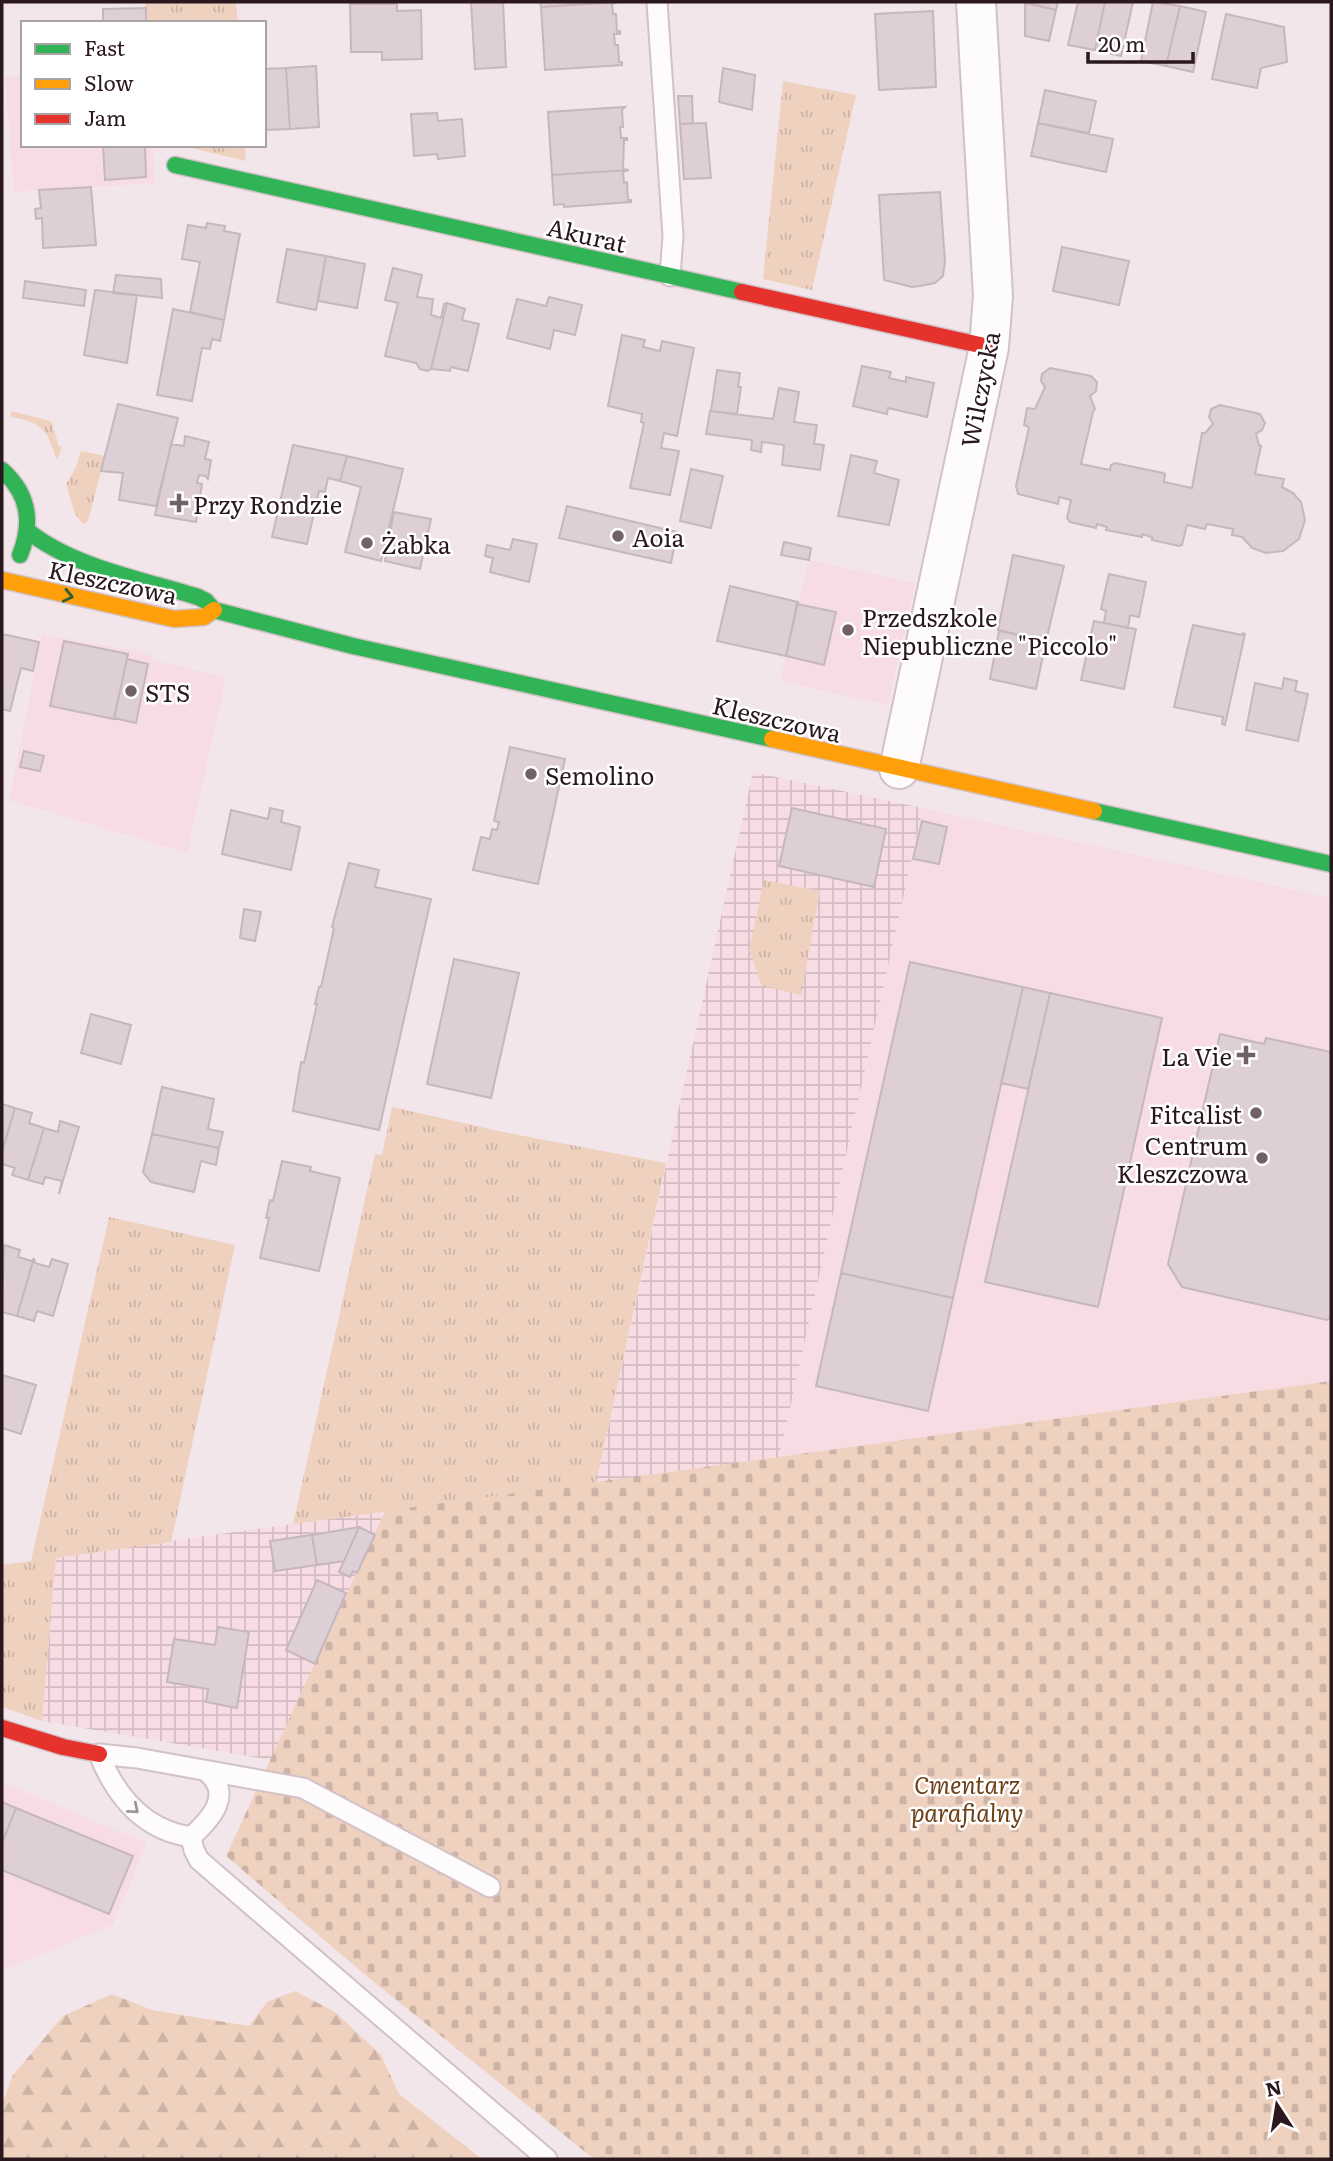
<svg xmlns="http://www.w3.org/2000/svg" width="1333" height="2161" font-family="Literata,serif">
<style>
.built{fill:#f7dce3}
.industrial{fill:url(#industrial-grid)}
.grass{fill:url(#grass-tufts)}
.forest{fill:url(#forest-firs)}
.cemetery{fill:url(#cemetery-stones)}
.building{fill:#decfd6;stroke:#c5b7be;stroke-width:2}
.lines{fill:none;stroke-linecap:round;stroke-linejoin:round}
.lane-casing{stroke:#d2c1c6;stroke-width:23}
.street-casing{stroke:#d2c1c6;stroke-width:42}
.fast-casing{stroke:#d2c1c6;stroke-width:19}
.slow-casing{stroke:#d2c1c6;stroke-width:19}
.jam-casing{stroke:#d2c1c6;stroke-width:19}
.lane{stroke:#fdfbfc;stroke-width:19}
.street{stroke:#fdfbfc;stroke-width:38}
.fast{stroke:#30b455;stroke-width:16}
.slow{stroke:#ff9f0a;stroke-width:16}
.jam{stroke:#e5322d;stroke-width:16}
.oneway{stroke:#2d5e37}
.oneway2{stroke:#9e9598}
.poi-dot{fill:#716065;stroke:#fff;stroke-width:2.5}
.labels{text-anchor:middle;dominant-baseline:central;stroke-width:5;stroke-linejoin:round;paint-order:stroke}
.street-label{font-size:24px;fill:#2b181e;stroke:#fff}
.poi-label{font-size:24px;fill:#2b181e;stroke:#fff;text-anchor:start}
.park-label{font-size:24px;font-style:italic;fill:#6d4017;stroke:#fff}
</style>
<defs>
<pattern id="industrial-grid" width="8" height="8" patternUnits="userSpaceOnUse" patternTransform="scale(1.75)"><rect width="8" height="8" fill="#f7dce3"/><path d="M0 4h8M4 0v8" fill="none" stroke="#d4bcc2"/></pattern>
<pattern id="grass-tufts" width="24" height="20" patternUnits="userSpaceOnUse" patternTransform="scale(1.75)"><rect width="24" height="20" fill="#efd1c0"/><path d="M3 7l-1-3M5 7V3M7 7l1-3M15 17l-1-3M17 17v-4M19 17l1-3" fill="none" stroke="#cdb3a5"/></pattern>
<pattern id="forest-firs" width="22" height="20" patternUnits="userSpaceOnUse" patternTransform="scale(1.75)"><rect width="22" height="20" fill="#efd1c0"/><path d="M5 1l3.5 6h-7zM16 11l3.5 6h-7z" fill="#cdb3a5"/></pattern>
<pattern id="cemetery-stones" width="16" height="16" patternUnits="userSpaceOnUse" patternTransform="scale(1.75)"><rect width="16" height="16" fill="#efd1c0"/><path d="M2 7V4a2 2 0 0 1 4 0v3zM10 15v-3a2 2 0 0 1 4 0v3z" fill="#cdb3a5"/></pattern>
</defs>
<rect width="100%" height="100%" fill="#f3e6ea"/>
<!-- built -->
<path class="built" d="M5 76H23V145H153L155 183 14 192Z
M809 560 915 583 888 705 780 681Z
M42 634 150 654 153 660 226 678 187 853 9 800Z
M923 808 1331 898V1381L779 1457Z
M2 1782 147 1843 113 1925 2 1970Z"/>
<!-- industrial -->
<path class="industrial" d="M753 772 923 808 779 1457 596 1483Z
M385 1511 271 1760 42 1721 56 1557Z"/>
<!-- grass -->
<path class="grass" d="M145 2H236L238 23H146Z
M783 81 856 95 812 290 763 279Z
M178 145H245L246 161Z
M11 411 51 421 59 446 62 447 57 460C46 429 44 423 11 417Z
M81 451 105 456 88 521 83 524 75 514 66 484 76 467Z
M764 880 820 891 801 995 762 986 749 950Z
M392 1107 508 1133 666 1163 596 1483 293 1524 375 1154 382 1155Z
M109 1217 235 1245 171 1542 56 1558 42 1721 2 1707V1565L31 1561Z"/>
<!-- forest -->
<path class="forest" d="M295 1991 335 2012 381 2055 399 2094 482 2159H2V2104L13 2075 63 2016 112 1994 152 2010 249 2026 267 2002Z"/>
<!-- cemetery -->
<path class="cemetery" d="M1331 1381V2159H594L369 1978 226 1856 385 1511Z"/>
<!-- building -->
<path class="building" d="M471 2H503L506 67 475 69Z
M540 2H618L541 7Z
M618 2 612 4 613 14H616L617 32 620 31V34H614L615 45H618L619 62H622V65L545 70 541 7Z
M1025 2H1058L1056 10Z
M1078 2H1105L1095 50 1068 45Z
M1105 2H1133L1121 56 1095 50Z
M1153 2 1180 6 1166 66 1141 61Z
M1025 3 1056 10 1049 41 1025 36Z
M350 4H397V11L421 10 422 59 382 60V52H351Z
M1180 6 1206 12 1193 72 1166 66Z
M146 8V23H103V9Z
M933 11 936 87 879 90 875 14Z
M1226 14 1284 27 1287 62 1261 68 1257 88 1212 79Z
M316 66 319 127 290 129 286 68Z
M286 68 290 129 264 130V69Z
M723 68 755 75 752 110 719 102Z
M1045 90 1096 101 1089 133 1038 123Z
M678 96H692L693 123 680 124Z
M625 107 622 110 623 127H620L621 138H627V140H624L623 169 629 170 552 175 548 112Z
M437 113 438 121 462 119 465 156 438 159 437 154 414 156 411 114Z
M706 123 711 178 684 179 680 124Z
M1038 123 1113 139 1106 172 1031 156Z
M103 145H145L146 177 105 180Z
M629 170 623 172 624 183 627 182 628 200H631V202L564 207V204L554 205 552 175Z
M91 187 96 245 43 248 42 218 36 219 35 209 41 208 39 190Z
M940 192 945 262 943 276 935 283 920 286 912 287 884 280 879 195Z
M207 223 225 226 224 231 240 234 224 320 190 312 200 262 182 259 188 225 206 228Z
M1062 247 1129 261 1119 305 1053 291Z
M287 249 326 256 316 310 277 302Z
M326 256 365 264 357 308 318 301Z
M393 268 422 275 417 297 433 299 431 315 441 318 444 304 447 303 431 369 428 371 420 369 416 363 385 356 398 303 385 300Z
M116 275 161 279 162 298 113 293Z
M25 281 86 290 84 306 23 298Z
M95 290 137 295 127 363 84 355Z
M549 297 582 305 575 335 554 330 550 349 507 338 517 299 546 306Z
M447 303 465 309 462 320 479 324 468 371 451 367 450 371 431 369Z
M173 309 224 320 220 341 212 339 210 349 202 348 192 401 157 395Z
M622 335 645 340 643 347 660 351 662 341 694 348 677 436 664 433 661 448 679 451 670 495 630 488 644 423 641 422 642 414 608 406Z
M862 366 891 372 889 378 906 382V377L934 383 927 417 888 408 887 414 853 406Z
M1050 368 1091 376 1097 382 1096 391 1090 396 1095 409 1093 412 1081 464 1110 470 1111 465 1115 463 1163 473 1165 474 1164 482 1192 488 1202 433H1205L1213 424 1209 417 1211 409 1220 405 1260 414 1265 423 1262 430 1256 434 1259 445 1261 446 1255 474 1284 479 1282 487 1293 493 1301 502 1305 520 1299 539 1283 551 1266 553 1252 548 1242 537 1232 535 1233 529 1207 524 1205 529 1187 525 1182 545 1179 546 1152 540V537L1142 534V537L1106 530 1107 527 1097 524 1096 528 1070 522 1067 518 1071 500 1059 497 1058 504 1018 494 1016 486 1029 427 1024 425 1027 408 1035 409 1045 387 1041 381 1042 374Z
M717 370 740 373 738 387H741L737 414 711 411Z
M779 388 799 392 794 422 817 425 814 444 824 445 820 470 782 465 784 445 762 442 761 452 751 450 752 440 706 434 710 411 773 419Z
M118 404 178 418 156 506 119 500 123 473 101 471Z
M185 436 209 442 205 459 211 460 208 479 205 476 199 475 197 483 202 484 196 522 155 515 171 444 184 446Z
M293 445 347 456 340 481 328 478 325 492 319 491 307 544 272 537Z
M851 455 877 461 874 473 899 480 889 525 838 516Z
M347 456 403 469 381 561 345 552 361 487 340 481Z
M691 469 723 476 711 528 680 521Z
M567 506 677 532 671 563 559 538Z
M394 512 431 519 420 569 385 561Z
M513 539 537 544 529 582 490 572 493 558 485 556 487 545 510 550Z
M784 542 811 548 809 560 781 555Z
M1013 555 1064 566 1046 641 998 630Z
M1109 574 1146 582 1139 617 1130 615 1128 628 1104 623 1106 611 1101 609Z
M730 586 798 602 786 656 717 641Z
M797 604 836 612 824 665 786 656Z
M1094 621 1136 629 1124 689 1081 680Z
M1193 625 1242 635 1243 633 1245 634 1225 725 1222 724 1223 717 1174 707Z
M999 631 1046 641 1036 689 990 679Z
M2 634 39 642 33 671 21 668 10 711 2 709Z
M64 641 128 654 114 719 50 706Z
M127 659 148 664 136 723 114 718Z
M1284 678 1297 681 1295 691 1308 694 1298 741 1246 730 1255 683 1282 689Z
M510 747 565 759 538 884 473 870 481 837 490 839 492 829 497 830 499 822 494 821Z
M24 751 44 756 40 771 20 767Z
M270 808 283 811 281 822 300 827 291 870 222 854 231 810 268 819Z
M792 808 886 829 874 887 779 866Z
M922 821 947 827 939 864 913 859Z
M349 863 379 870 375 887 431 899 379 1130 293 1111 301 1062 304 1063 317 1004H315L319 987H321L334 928 332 927Z
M244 909 261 912 255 941 240 938Z
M454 959 519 973 491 1098 427 1084Z
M910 962 1023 987 953 1298 841 1273Z
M1023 987 1050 993 1028 1089 1001 1083Z
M1050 993 1162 1018 1098 1307 985 1282Z
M91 1014 131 1025 121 1064 81 1053Z
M1220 1034 1264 1044 1266 1038 1331 1052V1317L1327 1320 1182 1287 1168 1264Z
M162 1087 214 1099 208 1129 223 1132 219 1148 152 1134Z
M2 1104 15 1108 2 1152Z
M15 1108 32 1113 29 1123 44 1128 28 1180 12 1175 15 1168 2 1164V1152Z
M60 1121 79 1127 59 1194 62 1181 45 1177 43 1184 28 1180 44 1128 58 1132Z
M152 1134 219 1148 216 1165 201 1161 194 1192 151 1182 143 1172Z
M282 1161 311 1167 310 1171 340 1178 319 1271 260 1258 269 1218H266L270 1200 273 1201Z
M4 1245 20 1250 18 1257 32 1261 34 1258 17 1316 2 1312Z
M34 1258 35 1263 49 1267 52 1259 68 1264 53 1316 37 1311 34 1321 17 1316Z
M841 1273 953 1298 928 1411 816 1386Z
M2 1375 36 1385 21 1434 2 1428Z
M359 1527 344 1561 317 1565 312 1535Z
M359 1527 375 1535 357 1573 353 1571 350 1577 339 1572Z
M312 1535 317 1565 275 1571 270 1541Z
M317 1580 346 1593 315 1664 286 1650Z
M218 1627 249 1632 237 1708 206 1702 208 1689 167 1682 174 1639 215 1645Z
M2 1802 16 1808 2 1843Z
M16 1808 133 1856 109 1914 2 1870V1843Z"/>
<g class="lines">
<defs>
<path id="lane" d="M657 2 673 236 670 276
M191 1837C144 1830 116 1797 99 1754L137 1758 303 1788 490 1887
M191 1837 194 1850 199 1860 547 2159
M191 1837C211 1819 234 1794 206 1771"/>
<path id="street" d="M899 769 989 347 993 296 976 2"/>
<path id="fast" d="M175 165 742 292
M2 470C29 494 33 522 20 555
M28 531C72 567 144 580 198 597L206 601 214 610 353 646 772 739
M1094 811 1331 864"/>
<path id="slow" d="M2 580 174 619 204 617 214 610
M772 739 1094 811"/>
<path id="jam" d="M742 292 989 347
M2 1728 63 1747 99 1754"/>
</defs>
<!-- lane casing -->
<use href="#lane" class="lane-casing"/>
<!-- street casing -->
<use href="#street" class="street-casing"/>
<!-- fast casing -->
<use href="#fast" class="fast-casing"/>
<!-- slow casing -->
<use href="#slow" class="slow-casing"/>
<!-- jam casing -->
<use href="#jam" class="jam-casing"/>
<!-- lane -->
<use href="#lane" class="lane"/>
<!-- street -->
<use href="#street" class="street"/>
<!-- fast -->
<use href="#fast" class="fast"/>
<!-- slow -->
<use href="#slow" class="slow"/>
<!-- jam -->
<use href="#jam" class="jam"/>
</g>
<!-- one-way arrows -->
<defs><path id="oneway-chevron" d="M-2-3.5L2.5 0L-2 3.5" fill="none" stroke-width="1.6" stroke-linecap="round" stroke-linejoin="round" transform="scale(1.75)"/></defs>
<use class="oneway" href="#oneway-chevron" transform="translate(68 596) rotate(13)"/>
<use class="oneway2" href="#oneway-chevron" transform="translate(134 1809) rotate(40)"/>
<!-- markers -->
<g class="poi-dot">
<path d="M175.5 492.5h7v7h7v7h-7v7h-7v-7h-7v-7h7z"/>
<circle cx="618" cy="536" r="7"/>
<circle cx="367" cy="543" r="7"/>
<circle cx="848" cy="630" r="7"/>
<circle cx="131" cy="691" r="7"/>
<circle cx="531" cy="774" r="7"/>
<path d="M1242.5 1044.5h7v7h7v7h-7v7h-7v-7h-7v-7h7z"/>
<circle cx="1256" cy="1113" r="7"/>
<circle cx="1262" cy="1158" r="7"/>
</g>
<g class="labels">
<!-- street labels -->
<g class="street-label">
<text transform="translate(587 234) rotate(13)">Akurat</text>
<text transform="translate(979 389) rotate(-79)">Wilczycka</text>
<text transform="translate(113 581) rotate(12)">Kleszczowa</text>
<text transform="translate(777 718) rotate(13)">Kleszczowa</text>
</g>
<!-- poi labels -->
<g class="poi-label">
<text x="193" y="503">Przy Rondzie</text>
<text x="632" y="536">Aoia</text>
<text x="381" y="543">Żabka</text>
<text x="862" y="616">Przedszkole<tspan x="862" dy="28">Niepubliczne "Piccolo"</tspan></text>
<text x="145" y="691">STS</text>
<text x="545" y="774">Semolino</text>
<text x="1232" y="1055" text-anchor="end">La Vie</text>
<text x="1242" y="1113" text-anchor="end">Fitcalist</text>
<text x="1248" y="1144" text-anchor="end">Centrum<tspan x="1248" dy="28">Kleszczowa</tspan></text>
</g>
<!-- park labels -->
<g class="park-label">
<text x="967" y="1783">Cmentarz<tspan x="967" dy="28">parafialny</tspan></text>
</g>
</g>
<!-- border -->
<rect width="1333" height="2161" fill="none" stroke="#2b181e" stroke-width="7"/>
<!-- legend -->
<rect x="21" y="21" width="245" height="126" fill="#ffffff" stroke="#aaa3a5" stroke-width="2"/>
<rect x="35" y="44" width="35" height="10" fill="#30b455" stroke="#aaa3a5" stroke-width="2"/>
<text x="84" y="56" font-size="21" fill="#2b181e">Fast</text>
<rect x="35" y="79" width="35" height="10" fill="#ff9f0a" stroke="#aaa3a5" stroke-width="2"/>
<text x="84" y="91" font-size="21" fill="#2b181e">Slow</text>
<rect x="35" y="114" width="35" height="10" fill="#e5322d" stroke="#aaa3a5" stroke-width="2"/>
<text x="84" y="126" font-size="21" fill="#2b181e">Jam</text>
<!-- north arrow -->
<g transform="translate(1277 2105) rotate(348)" stroke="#ffffff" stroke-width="5" paint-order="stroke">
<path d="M0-5L12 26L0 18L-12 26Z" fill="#2b181e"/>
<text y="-10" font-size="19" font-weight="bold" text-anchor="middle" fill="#2b181e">N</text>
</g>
<!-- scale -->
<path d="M1088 52v10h105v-10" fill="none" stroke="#2b181e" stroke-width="3.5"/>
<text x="1098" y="52" font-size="21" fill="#2b181e" stroke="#ffffff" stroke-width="5" paint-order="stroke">20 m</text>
</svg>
